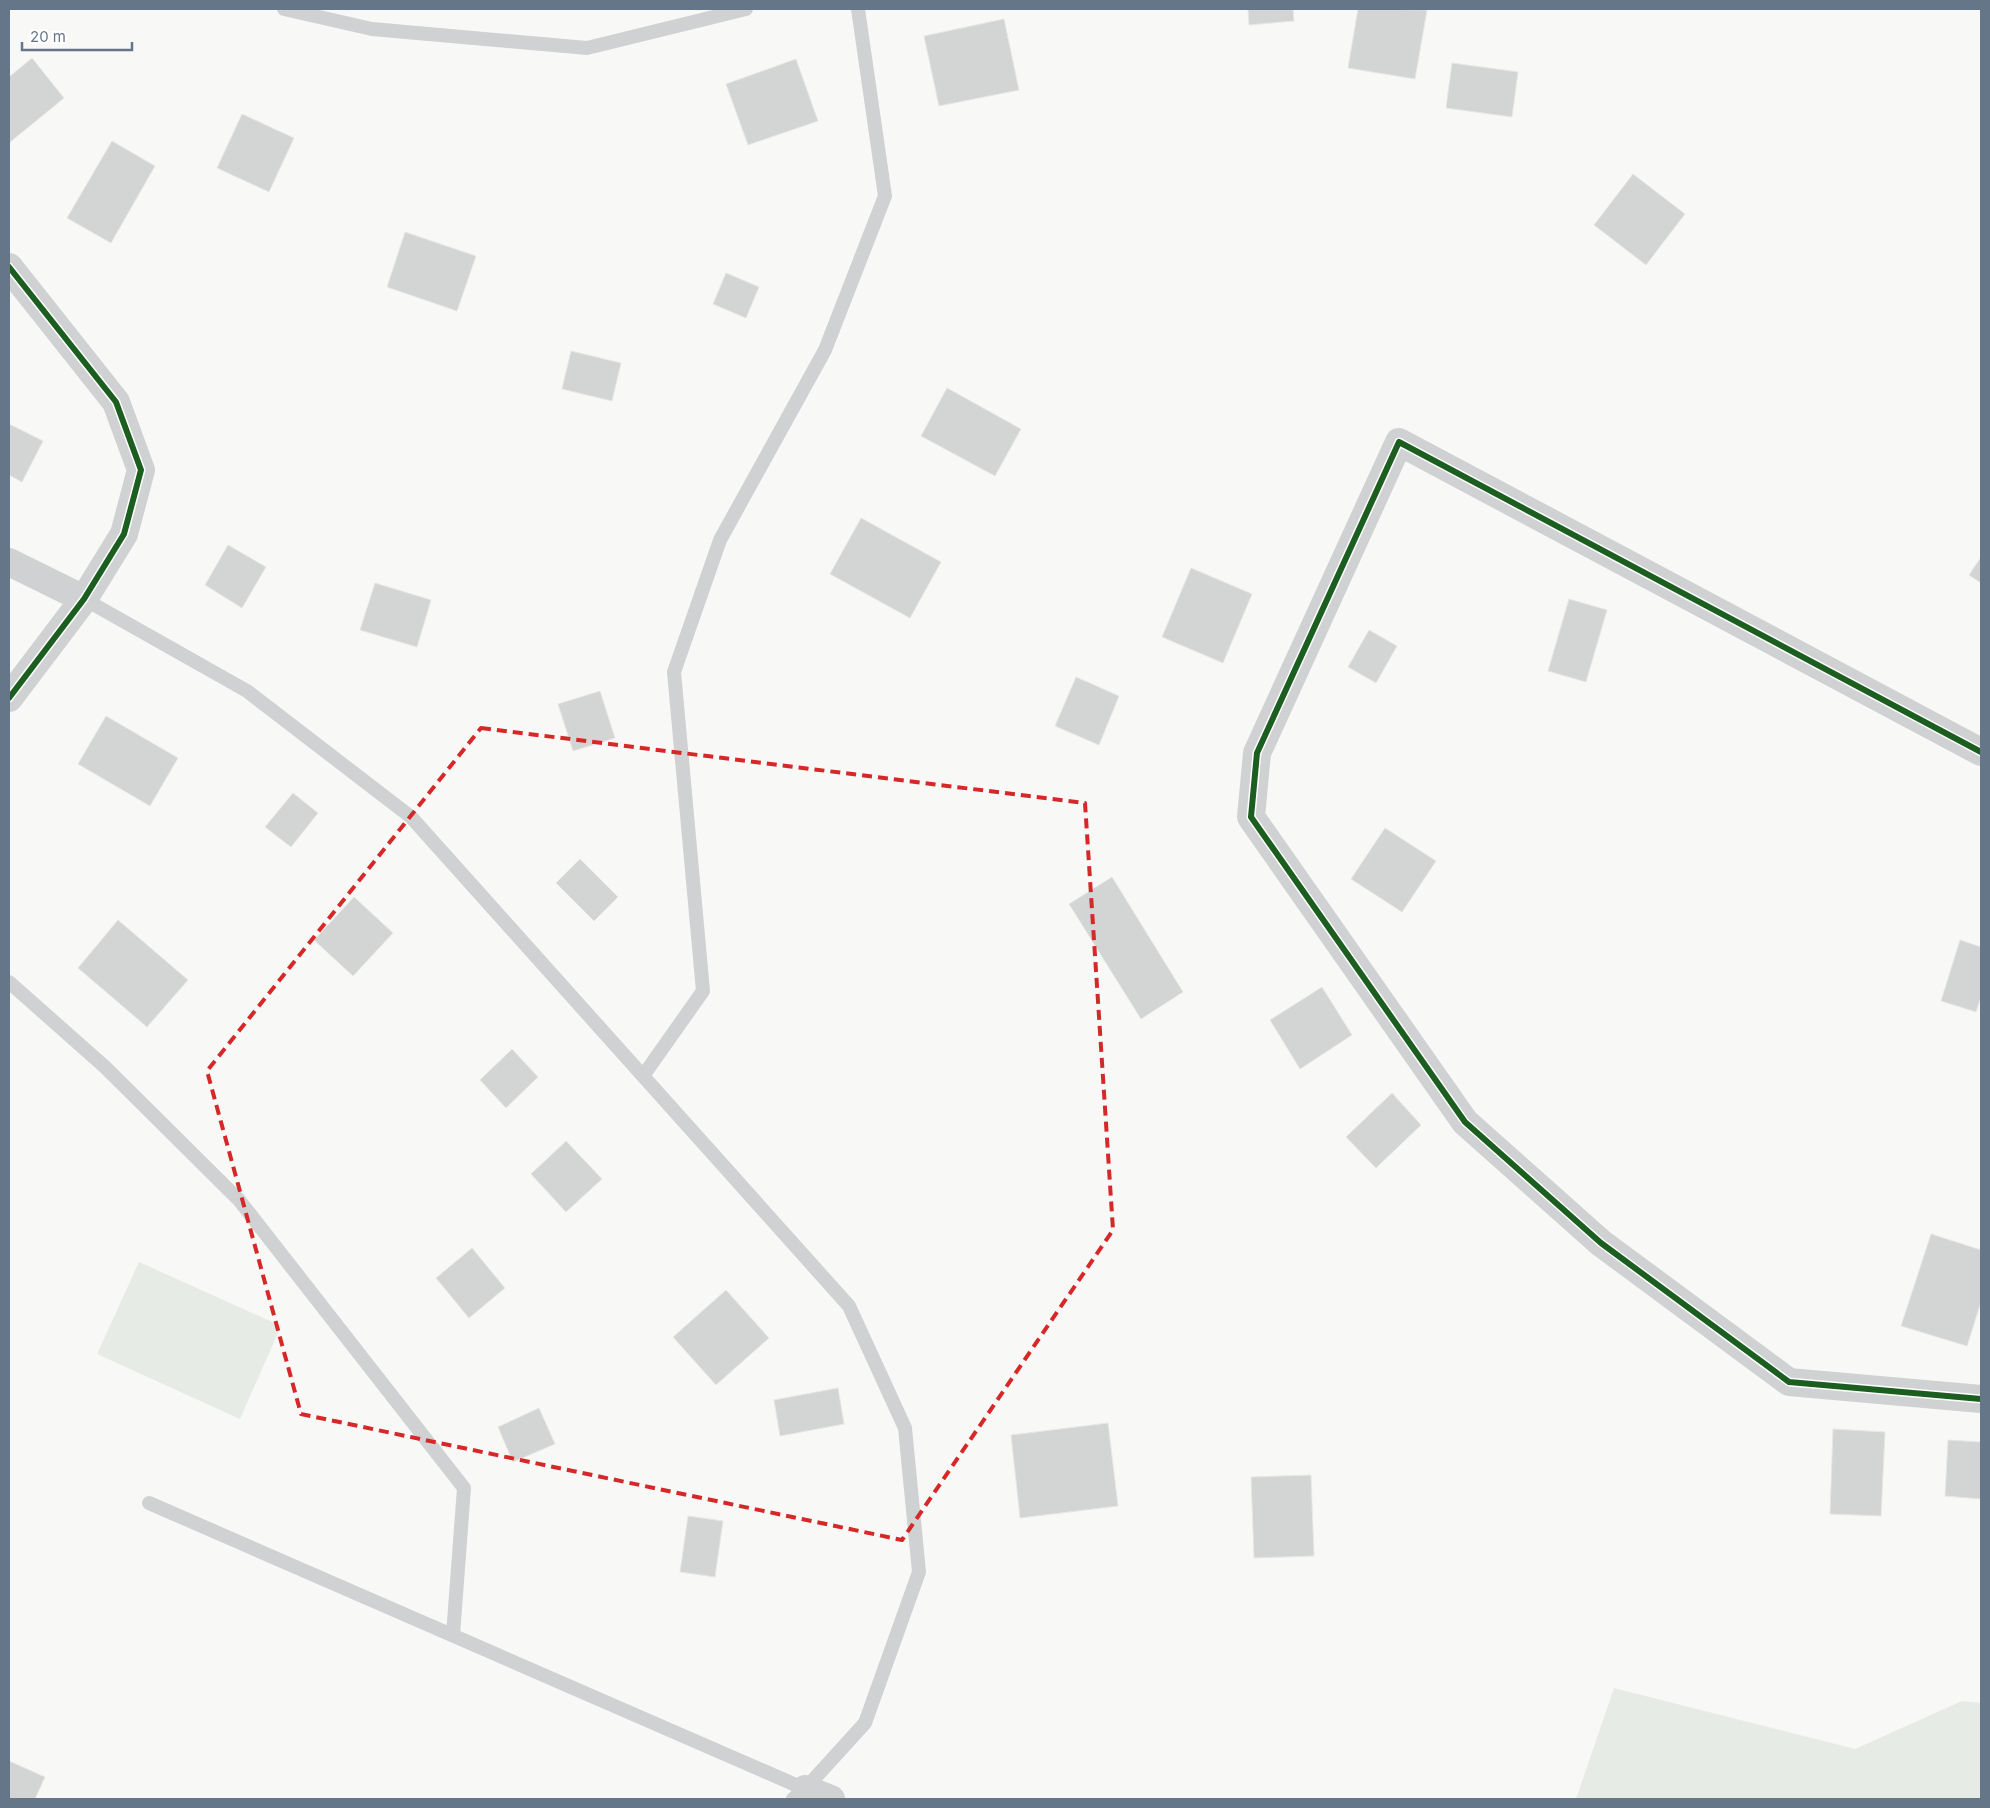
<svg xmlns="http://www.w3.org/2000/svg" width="1990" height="1808" font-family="Inter,sans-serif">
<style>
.green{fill:#e7ebe5}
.building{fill:#d3d4d4;stroke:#e7e7e6}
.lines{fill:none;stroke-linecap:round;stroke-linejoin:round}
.service{stroke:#d0d1d2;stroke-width:14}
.minor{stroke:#d0d1d2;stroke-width:28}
.cycleway-casing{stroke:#fff;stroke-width:9}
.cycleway{stroke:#1b5e20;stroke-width:6}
.marked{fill:none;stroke:#d62828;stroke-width:4;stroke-dasharray:10 6;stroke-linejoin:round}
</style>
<rect width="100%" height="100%" fill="#f8f8f7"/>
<!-- green -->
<path class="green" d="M139 1262 281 1326 240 1419 97 1354Z
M1614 1688 1855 1749 1962 1701 1981 1703V1799H1576Z"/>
<!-- building -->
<path class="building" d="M1248 9H1293L1294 21 1249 25Z
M1358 9 1427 10 1415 79 1348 68Z
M1004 19 1019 90 939 106 924 36Z
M32 58 64 98 9 143V77Z
M796 59 818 121 748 145 726 84Z
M1452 63 1518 72 1512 117 1446 108Z
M242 114 294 138 269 192 217 168Z
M112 141 155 166 111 243 67 218Z
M1633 174 1685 214 1646 265 1594 225Z
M405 232 476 256 457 311 387 287Z
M726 273 759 287 746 318 713 304Z
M571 351 621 363 612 401 562 389Z
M947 388 1021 429 995 476 921 436Z
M9 424 43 441 22 482 9 475Z
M861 518 941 562 910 618 830 574Z
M228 545 266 567 242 608 205 585Z
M1981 557V583L1969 575Z
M1191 568 1252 594 1223 663 1162 637Z
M375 583 431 600 417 647 360 630Z
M1569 599 1607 610 1586 682 1548 671Z
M1369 630 1397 646 1376 683 1348 667Z
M1076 677 1119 696 1099 745 1055 726Z
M600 691 615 738 573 751 558 704Z
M106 716 178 758 150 806 78 764Z
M293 793 318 813 291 847 265 827Z
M1385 828 1436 861 1402 912 1351 879Z
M580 859 618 897 594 921 556 883Z
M1112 877 1183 992 1141 1019 1069 904Z
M354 897 393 933 353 976 314 940Z
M118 920 188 980 147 1027 78 968Z
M1960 940 1981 947V997L1976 1012 1941 1001Z
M1322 987 1352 1035 1300 1069 1270 1020Z
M512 1049 538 1077 506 1108 480 1080Z
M1392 1093 1421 1125 1376 1168 1346 1137Z
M566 1141 602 1179 566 1212 531 1174Z
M1931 1234 1981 1250V1302L1967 1346 1901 1326Z
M472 1248 505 1288 469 1318 436 1278Z
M726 1290 769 1338 716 1385 673 1337Z
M838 1388 844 1424 780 1436 774 1400Z
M539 1408 555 1444 513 1462 498 1427Z
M1108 1423 1118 1506 1020 1518 1011 1435Z
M1833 1429 1885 1432 1881 1516 1830 1514Z
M1948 1440 1981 1442V1499L1945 1496Z
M1311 1475 1314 1556 1254 1558 1251 1477Z
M688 1516 723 1521 715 1577 680 1572Z
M9 1761 45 1777 35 1799H9Z"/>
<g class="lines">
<!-- service -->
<path class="service" d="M284 9 372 29 587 48 746 9
M84 599 247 691 411 817 849 1306 905 1428 919 1572 865 1723 805 1789 793 1799
M9 982 105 1067 239 1200 464 1488 453 1635
M643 1076 703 991 674 672 720 540 825 350 885 196 858 9
M149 1503 805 1789"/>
<!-- minor -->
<path class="minor" d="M9 267 116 402 141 470 124 534 84 599 9 698
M9 562 84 599
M1981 752 1399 442 1257 753 1251 817 1465 1122 1601 1243 1789 1382 1981 1399
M805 1789 831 1799"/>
<defs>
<path id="cycleway" d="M9 267 116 402 141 470 124 534 84 599 9 698
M1981 752 1399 442 1257 753 1251 817 1465 1122 1601 1243 1789 1382 1981 1399"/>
</defs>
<!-- cycleway casing -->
<use href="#cycleway" class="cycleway-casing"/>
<!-- cycleway -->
<use href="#cycleway" class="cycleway"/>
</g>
<!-- marked area -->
<path class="marked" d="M481 728 1085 803 1113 1230 902 1540 301 1414 207 1071Z"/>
<!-- border -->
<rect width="1990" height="1808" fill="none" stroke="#667689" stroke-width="20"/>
<!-- scale -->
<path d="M22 42v8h110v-8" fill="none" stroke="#667689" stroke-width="2.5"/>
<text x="30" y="42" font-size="15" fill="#667689" stroke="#ffffff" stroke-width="4" paint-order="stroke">20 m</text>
</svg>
